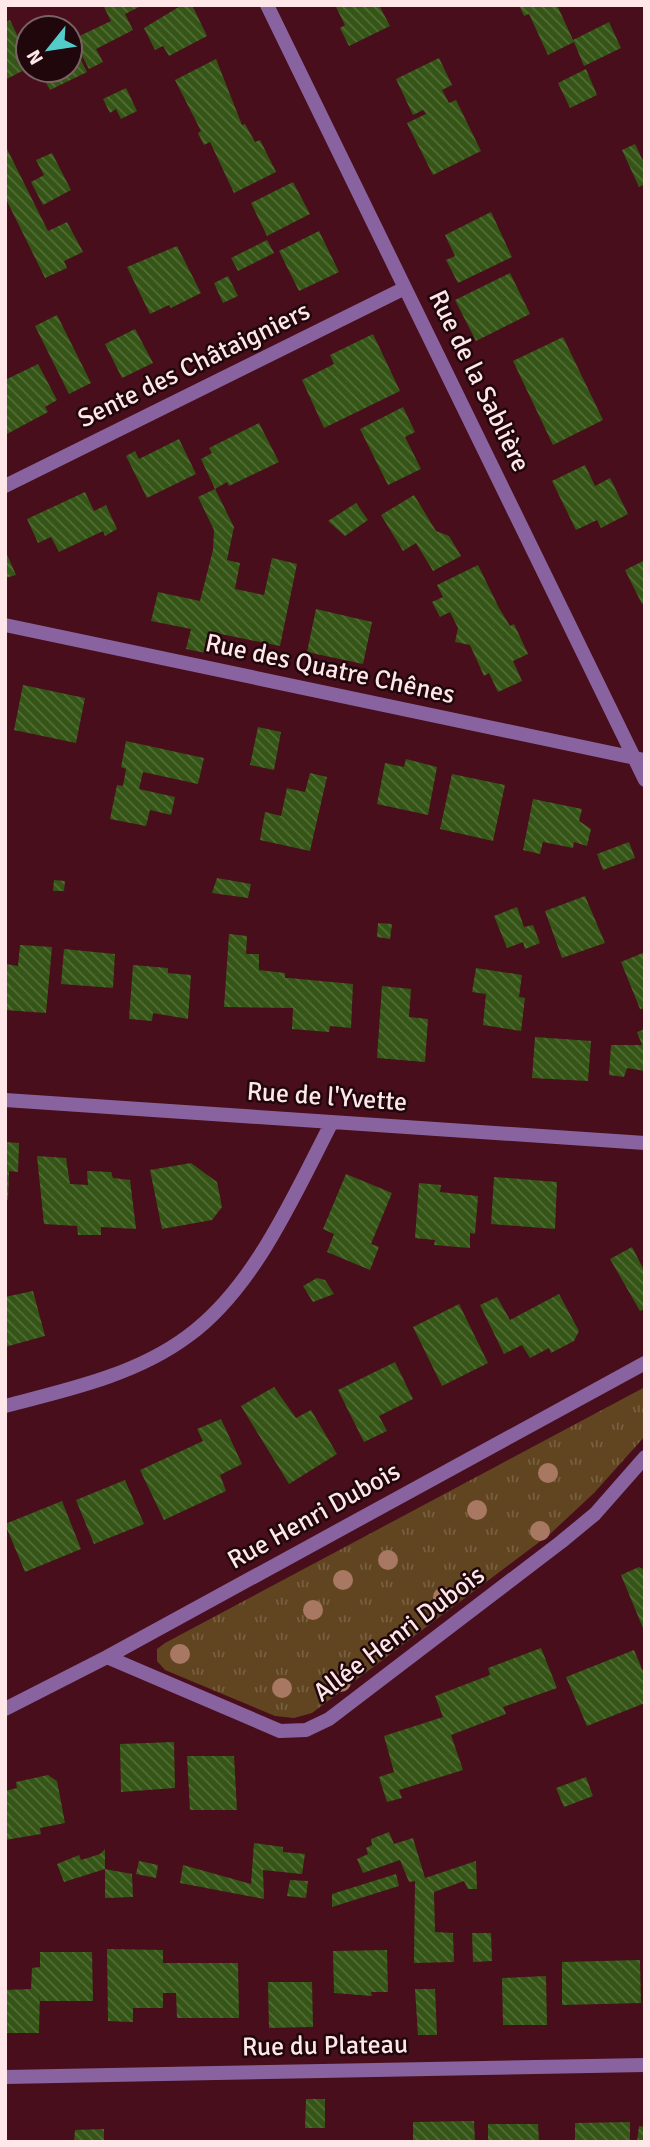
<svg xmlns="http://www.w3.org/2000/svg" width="650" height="2147" font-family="Signika,sans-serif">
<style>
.grass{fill:url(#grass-tufts)}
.building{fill:url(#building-back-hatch)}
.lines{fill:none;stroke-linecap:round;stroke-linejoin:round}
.street{stroke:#89639f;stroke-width:14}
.tree{fill:#a87863}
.labels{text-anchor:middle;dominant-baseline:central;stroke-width:5;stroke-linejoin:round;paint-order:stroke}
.street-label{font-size:26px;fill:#ffe7e9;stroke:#1f070b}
</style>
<defs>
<pattern id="grass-tufts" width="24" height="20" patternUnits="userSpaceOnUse" patternTransform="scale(1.75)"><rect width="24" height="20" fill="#614521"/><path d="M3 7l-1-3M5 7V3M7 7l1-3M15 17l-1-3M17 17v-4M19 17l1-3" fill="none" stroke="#796041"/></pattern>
<pattern id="building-back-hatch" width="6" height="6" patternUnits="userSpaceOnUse" patternTransform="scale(1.75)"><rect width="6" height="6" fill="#355516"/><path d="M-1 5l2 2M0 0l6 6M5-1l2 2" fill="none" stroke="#536d38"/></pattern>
</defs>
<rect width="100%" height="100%" fill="#480e1b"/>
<!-- grass -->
<path class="grass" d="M645 1387V1436L594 1493 550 1534 312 1713 294 1718 275 1716 165 1670 157 1661V1649L165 1643Z"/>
<!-- building -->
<path class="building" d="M103 5H143L125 14 133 30 96 49 103 62 89 69 73 39 111 21Z
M182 5H192L207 36 169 56 163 46 155 50 144 28Z
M335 5H379L390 26 349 46 340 28 345 25Z
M519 5H557L573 40 609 22 621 48 584 66 574 42 548 55 529 14 524 16Z
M10 20 28 58V68L5 80V22Z
M70 39 87 72 50 90 39 70H70Z
M439 58 452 85 442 90 449 103 456 100 481 151 433 175 407 123 426 114 423 110 413 115 396 79Z
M216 59 242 125 245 124 255 142 260 140 276 172 234 193 210 142 204 145 198 133 201 131 175 80Z
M586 69 597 95 570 108 558 83Z
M126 88 137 111 121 119 116 109 110 113 103 99Z
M635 144 645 165V184L639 187 622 150Z
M5 145 48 231 67 222 83 252 64 261 67 268 45 278 5 197Z
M52 153 71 190 43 205 31 182 44 175 36 160Z
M293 182 310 214 267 236 251 203Z
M491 212 512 257 458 283 446 260 455 256 445 235Z
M319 231 339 272 299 291 279 251Z
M267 240 274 253 238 271 231 258Z
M177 246 201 293 171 308 169 305 150 314 127 267Z
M510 273 530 314 476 341 455 300Z
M228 276 238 296 223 303 214 283Z
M57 315 91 383 69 394 35 326Z
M135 329 153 363 122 378 105 344Z
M373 334 400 391 324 428 302 380 334 364 330 355Z
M563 337 603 420 553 445 513 361Z
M38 364 57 400 45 407 48 412 5 435V380Z
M403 407 415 432 405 437 421 469 388 485 360 429Z
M259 423 279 462 229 486 227 482 215 489 201 459 212 453 209 448Z
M179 439 196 474 147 498 126 456 135 451 139 459Z
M585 465 595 486 610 478 628 514 601 528 597 520 576 530 552 481Z
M215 489 234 527 227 560 240 563 235 589 264 595 272 558 297 564 280 646 211 632 206 653 186 649 191 629 151 621 158 592 200 601 213 550 214 530 198 497Z
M85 492 94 511 106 505 117 529 105 536 103 531 59 552 51 537 38 543 27 519Z
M414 495 436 531 449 536 461 556 433 571 416 543 403 551 381 515Z
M356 503 368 520 345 536 328 521Z
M5 550 16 575 5 578Z
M645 560V603L642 604 625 570Z
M478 565 499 608 510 626 514 624 528 654 513 661 522 681 498 692 489 673 484 676 470 645 455 642 458 628 450 612 440 617 432 602 443 597 437 585Z
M316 609 372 622 363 664 307 652Z
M23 685 85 698 76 743 14 730Z
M258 727 281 732 274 770 250 765Z
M126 741 204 758 198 784 143 772 139 789 175 797 171 815 150 810 146 826 110 819 117 785 123 786 126 769 121 767Z
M406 759 437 767 428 815 377 804 385 763 404 767Z
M310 773 327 777 310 851 260 840 265 812 281 816 287 788 305 792Z
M452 774 505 785 493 841 440 829Z
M533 799 582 809 579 821 591 829 587 846 574 842 573 848 543 842 540 854 523 850Z
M629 842 635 858 603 870 597 854Z
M217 878 251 884 248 898 212 893Z
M54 880 65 881 64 891H53Z
M585 896 605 943 562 958 545 911Z
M517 907 524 927 533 925 540 943 525 949 523 942 507 948 494 916Z
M378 923 392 924 390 939 377 937Z
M229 934 247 936 246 954H259V970L285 973V978H289L353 984 351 1028 330 1026 329 1032 292 1029 293 1008 224 1007Z
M20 945 52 947 46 1013 5 1010V964L18 966Z
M64 949 115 954 113 988 61 984Z
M645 952V1008L640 1009 621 962Z
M133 965 168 968V973L191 975 188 1019 153 1013 152 1021 129 1019Z
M476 968 522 975 519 997 525 998 521 1031 483 1025 486 994 472 992Z
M382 986 411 989 409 1017 428 1019 425 1062 377 1058Z
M645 1029V1071L627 1068 624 1077 609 1075 611 1045H642L637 1032Z
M535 1037 591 1041 588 1081 532 1078Z
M5 1142 19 1143 18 1172 9 1171 8 1200 5 1199Z
M37 1156 66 1158 70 1184 88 1185 87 1171 111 1172 113 1178 130 1180 136 1229 101 1227V1235H78L77 1226 44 1224Z
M191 1163 217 1182 222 1207 212 1220 162 1229 150 1170Z
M346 1174 392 1193 371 1244 379 1247 370 1270 327 1252 334 1234 323 1229Z
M494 1177 557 1182 555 1229 491 1224Z
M419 1183 441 1185 440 1192 478 1196 475 1234 470 1233V1248L434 1245 435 1240 415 1238Z
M632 1247 645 1272V1309L640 1311 610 1259Z
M317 1278 325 1280 334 1294 313 1302 303 1286Z
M33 1291 45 1336 5 1347V1297Z
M559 1294 579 1331 574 1341 551 1353 549 1348 530 1358 522 1345 504 1354 480 1305 497 1297 510 1320Z
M459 1304 488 1363 442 1386 413 1327Z
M395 1362 413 1399 379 1416 387 1431 364 1442 338 1390Z
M274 1387 296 1418 311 1410 337 1454 289 1484 241 1406Z
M221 1419 242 1464 220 1475 226 1491 164 1520 140 1470 203 1441 197 1429Z
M125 1480 144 1524 94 1544 76 1500Z
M62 1501 81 1549 25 1572 5 1524Z
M639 1567 645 1570V1633L621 1575Z
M541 1648 557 1688 503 1707 506 1714 451 1735 463 1770 399 1790 402 1798 387 1802 379 1777 394 1772 384 1736 443 1717 435 1696 490 1675 488 1668Z
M634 1650 645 1676V1703L587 1726 566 1677Z
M174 1742 175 1788 121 1792 120 1744Z
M187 1756H234L237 1810H190Z
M48 1775 57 1781 65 1823 40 1828 41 1834 5 1840V1791L17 1788 16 1782Z
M586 1777 593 1796 564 1807 556 1788Z
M389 1832 394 1844 413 1838 425 1878 476 1861 477 1889H468L464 1881 434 1892 435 1932 453 1933 454 1962 414 1963 415 1881 409 1882 400 1860 363 1873 357 1859 368 1854 366 1848 372 1845 371 1839Z
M254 1843 283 1847V1852L305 1854 302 1874 263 1870 264 1899 180 1883 183 1865 251 1884Z
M105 1849V1869L64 1882 57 1864 79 1855 81 1860 100 1854Z
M139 1861 158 1865 156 1878 136 1874Z
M105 1869 132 1874 133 1897 105 1898Z
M396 1874 399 1886 332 1907V1894Z
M290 1880 308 1881 306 1898 287 1896Z
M472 1933H491L492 1961 473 1962Z
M107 1949 163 1950V1963H238L239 2018H177L176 1993H163V2008H133V2022L108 2021Z
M387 1950 388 1992H371L372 1996 334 1993 333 1951Z
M40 1952H92L93 2001H40V1990L39 2033H5V1990L31 1989 32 1968 40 1967Z
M640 1960 641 2003 562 2005V1962Z
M546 1976 547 2025H503L502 1978Z
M268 1982H312L313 2027 269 2028Z
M415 1989H435L437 2035H418Z
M306 2099H325V2128H305Z
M474 2121 475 2142H413V2122Z
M630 2122V2142H575V2123Z
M488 2124H538L539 2142H488Z
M639 2126 645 2127V2142H637Z
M104 2129V2142H74L75 2130Z"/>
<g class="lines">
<!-- street -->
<path class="street" d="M267 5 645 780
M5 486 405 288
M5 625 640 759
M5 1100 645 1143
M5 1406C67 1390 136 1375 188 1336 255 1287 294 1195 332 1122
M107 1657 280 1731 306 1730 329 1719 561 1542 595 1514 645 1457
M5 1709 107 1657 645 1363
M5 2077 645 2065"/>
</g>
<!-- trees -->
<g class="tree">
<circle cx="548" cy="1473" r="10"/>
<circle cx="477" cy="1510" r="10"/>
<circle cx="540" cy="1531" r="10"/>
<circle cx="388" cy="1560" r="10"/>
<circle cx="343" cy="1580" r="10"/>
<circle cx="443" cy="1597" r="10"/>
<circle cx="313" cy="1610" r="10"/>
<circle cx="180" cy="1654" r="10"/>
<circle cx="341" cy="1682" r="10"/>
<circle cx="282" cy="1688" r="10"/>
</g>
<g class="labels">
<!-- street labels -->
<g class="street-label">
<text transform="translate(194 365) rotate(-26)">Sente des Châtaigniers</text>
<text transform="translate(479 381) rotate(64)">Rue de la Sablière</text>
<text transform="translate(330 669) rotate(12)">Rue des Quatre Chênes</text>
<text transform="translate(327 1097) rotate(4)">Rue de l'Yvette</text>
<text transform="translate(314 1516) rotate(-29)">Rue Henri Dubois</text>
<text transform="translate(399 1634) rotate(-37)">Allée Henri Dubois</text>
<text transform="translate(325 2046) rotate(-1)">Rue du Plateau</text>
</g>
</g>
<!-- border -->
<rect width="650" height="2147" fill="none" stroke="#ffe7e9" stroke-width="14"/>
<!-- north arrow -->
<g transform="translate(49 49) rotate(240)"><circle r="33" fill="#1f070b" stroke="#796164" stroke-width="2"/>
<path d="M0-5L12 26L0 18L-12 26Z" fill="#53cdca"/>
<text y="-10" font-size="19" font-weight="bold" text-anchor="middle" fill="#ffe7e9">N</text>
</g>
</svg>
